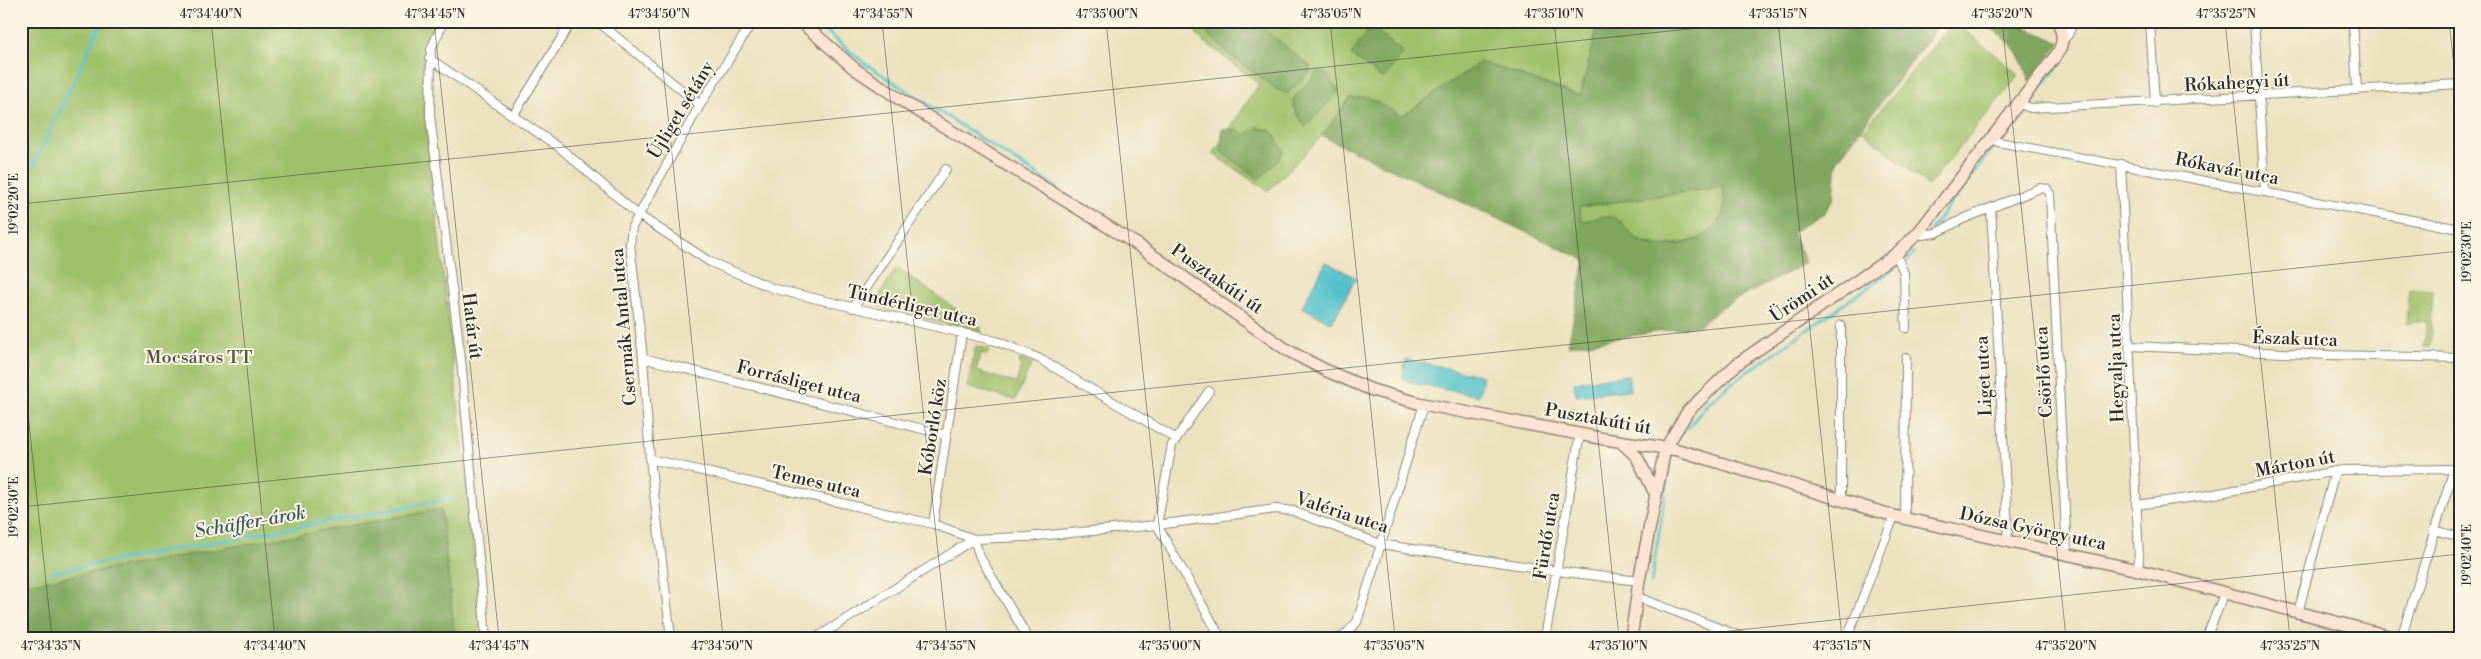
<svg xmlns="http://www.w3.org/2000/svg" width="2481" height="659" font-family="'Libre Bodoni',serif">
<style>
.green{fill:#9ec069;stroke:#64764a}
.forest{fill:#7ea65d;stroke:#546844;fill-rule:evenodd}
.water{fill:#55c2ca;stroke:#40767a}
.lines{fill:none;stroke-linecap:round;stroke-linejoin:round}
.stream{stroke:#55c2ca;stroke-width:3}
.street-casing{stroke:#8b8674;stroke-width:10}
.secondary-casing{stroke:#8b8674;stroke-width:14}
.street{stroke:#fff;stroke-width:8}
.secondary{stroke:#fde4d1;stroke-width:11}
.ticks{fill:none;stroke:#2b2b2b;stroke-width:1;stroke-opacity:0.45}
.labels{text-anchor:middle;dominant-baseline:central;stroke-width:4;stroke-linejoin:round;paint-order:stroke}
.street-label{font-size:18px;fill:#2b2b2b;stroke:#fcf5e5}
.park-label{font-size:18px;fill:#4e583e;stroke:#fcf5e5}
.water-label{font-size:19px;font-style:italic;fill:#38585b;stroke:#fcf5e5}
.neatline{fill:none;stroke:#2b2b2b;stroke-width:2}
.ticks-label{font-size:12px;text-anchor:middle;fill:#2b2b2b}
</style>
<rect width="100%" height="100%" fill="#fcf5e5"/>
<filter id="ink" filterUnits="userSpaceOnUse"><feTurbulence type="fractalNoise" baseFrequency=".02" numOctaves="2"/><feDisplacementMap in="SourceGraphic" scale="10" xChannelSelector="R" yChannelSelector="G"/><feConvolveMatrix kernelMatrix="1 2 1 2 8 2 1 2 1" color-interpolation-filters="sRGB"/></filter>
<filter id="wash" filterUnits="userSpaceOnUse"><feTurbulence type="fractalNoise" baseFrequency=".0096" numOctaves="4" result="noise"/><feDisplacementMap in="SourceGraphic" scale="20" xChannelSelector="R" yChannelSelector="G"/><feGaussianBlur stdDeviation="1.12" result="paint"/><feColorMatrix in="noise" values="0 0 0 0 0 0 0 0 0 0 0 0 0 0 0 0 0 1.4 0 .05"/><feComposite in="paint" operator="in"/></filter>
<g filter="url(#wash)">
<rect width="100%" height="100%" fill="#ebe1be"/>
<!-- green -->
<path class="green" d="M21 21H437L427 40 432 41 429 58 425 57V117L485 638H455L441 509 21 638Z
M1201 21H1599L1581 96 1481 62 1402 116 1367 98H1350L1322 136 1268 191 1213 154 1259 84 1196 35Z
M1954 21 2019 75 1928 186 1863 131Z
M1722 187C1725 198 1727 210 1721 221 1708 245 1649 253 1629 235 1626 231 1624 226 1622 221L1581 222 1579 207Z
M898 268 980 326 982 333 880 307 879 297 895 269Z
M2409 288 2433 290 2430 347H2424L2427 322 2415 321 2406 324Z
M976 346 989 349 987 355 981 353 976 371 1016 383 1022 365 1019 364 1020 359 1032 364 1015 400 967 387Z"/>
<!-- forest -->
<path class="forest" d="M1207 21H1253L1310 66V72L1287 94 1278 90 1228 54 1204 30Z
M1599 21H1942L1837 161 1834 198 1824 213 1792 232 1806 263 1722 307 1700 325 1568 346 1585 260 1322 136 1350 98 1367 97 1402 116 1481 62 1580 96ZM1722 187C1736 232 1687 251 1649 244 1628 240 1626 220 1611 217 1602 215 1589 221 1581 221L1579 207Z
M1979 21H2013L2060 43 2029 81C2018 47 2009 39 1979 21Z
M1376 30 1403 53 1383 79 1351 55 1367 32Z
M1318 72 1327 74 1339 92 1305 127 1294 108 1293 99Z
M1258 127 1272 131 1284 151 1277 162 1259 179 1221 152 1222 129 1238 130 1245 135Z
M441 509 455 638H21V585Z"/>
<!-- water -->
<path class="water" d="M1326 262 1356 278 1332 323 1302 307Z
M1406 359 1483 376 1479 396 1416 384 1402 379Z
M1628 375 1630 390 1576 396 1574 382Z"/>
<g class="lines">
<!-- stream -->
<path class="stream" d="M814 21 864 63 1056 187
M2028 103 2065 57
M2003 136 2022 111
M21 175 36 161 102 21
M1931 229 1994 147
M1907 261 1914 253
M1687 429 1709 402 1732 383 1895 268
M52 572 454 498
M21 577 32 575
M1651 583 1670 464"/>
</g>
</g>
<g filter="url(#ink)">
<g class="lines">
<defs>
<path id="street" d="M444 21 431 49 430 116 461 359 486 638
M597 21 700 105
M2150 21 2155 103
M2254 21 2265 192
M2353 21 2357 90
M2063 40 2068 35 2074 21
M429 58 560 148 637 214 710 262 775 289 996 341 1038 358 1175 438
M2017 103 2031 108 2460 84
M514 114 572 21
M1990 138 1998 142 2460 229
M2121 164 2139 558 2138 570
M1991 208 2008 531 2006 542
M1918 233 1922 235 1936 233 1963 219 2040 188 2047 189 2050 194 2067 555
M1896 254 1904 273 1906 328
M853 308 946 169
M1841 325V499
M2130 346 2329 355 2460 358
M643 358 946 435
M650 459 933 524 974 539 1026 537 1157 525 1276 509 1293 511 1380 544 1557 571 1639 581
M2136 505 2203 496 2342 470 2460 469
M1905 519 1906 358
M933 524 962 333
M1157 525 1172 445 1209 391
M1157 525 1221 638
M2434 530 2460 537
M974 539 980 557 1028 638
M1637 597 1745 638
M2298 613 2335 471
M671 638 650 459 643 358 630 243 632 227 700 105 753 21
M816 638 974 539
M1340 638 1347 633 1357 622 1424 404
M1545 638 1579 439
M1847 638 1894 516
M2206 638 2225 592
M2401 638 2454 469"/>
<path id="secondary" d="M800 21 855 69 907 104 1138 245 1287 350 1327 371 1372 390 1418 403 1500 419 1605 439 1678 450 1894 516 2138 570 2396 638
M1621 442 1637 457 1655 493
M1631 638 1639 581 1665 449 1688 411 1737 364 1896 254 1918 233 2057 54C2064 43 2064 33 2057 21"/>
</defs>
<!-- street casing -->
<use href="#street" class="street-casing"/>
<!-- secondary casing -->
<use href="#secondary" class="secondary-casing"/>
<!-- street -->
<use href="#street" class="street"/>
<!-- secondary -->
<use href="#secondary" class="secondary"/>
</g>
</g>
<!-- ticks -->
<path class="ticks" d="M211 21 275 638M434 21 499 638M658 21 723 638M882 21 947 638M1106 21 1171 638M1330 21 1395 638M1554 21 1619 638M1778 21 1842 638M2002 21 2066 638M2225 21 2290 638M2449 21 2460 121M21 204 1765 21M21 349 52 638M21 507 2460 251M1663 638 2460 554"/>
<g class="labels">
<!-- street labels -->
<g class="street-label">
<text transform="translate(2237 83) rotate(-3)">Rókahegyi út</text>
<text transform="translate(681 110) rotate(-59)">Újliget sétány</text>
<text transform="translate(2227 169) rotate(11)">Rókavár utca</text>
<text transform="translate(1217 279) rotate(35)">Pusztakúti út</text>
<text transform="translate(1802 298) rotate(-34)">Ürömi út</text>
<text transform="translate(912 306) rotate(13)">Tündérliget utca</text>
<text transform="translate(472 326) rotate(83)">Határ út</text>
<text transform="translate(624 327) rotate(-95)">Csermák Antal utca</text>
<text transform="translate(2295 339) rotate(2)">Észak utca</text>
<text transform="translate(2116 368) rotate(-92)">Hegyalja utca</text>
<text transform="translate(2044 372) rotate(-93)">Csörlő utca</text>
<text transform="translate(1984 376) rotate(-93)">Liget utca</text>
<text transform="translate(799 382) rotate(14)">Forrásliget utca</text>
<text transform="translate(1598 419) rotate(10)">Pusztakúti út</text>
<text transform="translate(933 427) rotate(-81)">Kóborló köz</text>
<text transform="translate(2295 464) rotate(-11)">Márton út</text>
<text transform="translate(816 482) rotate(13)">Temes utca</text>
<text transform="translate(1342 513) rotate(18)">Valéria utca</text>
<text transform="translate(2033 529) rotate(12)">Dózsa György utca</text>
<text transform="translate(1547 536) rotate(-81)">Fürdő utca</text>
</g>
<!-- park labels -->
<g class="park-label">
<text x="199" y="357">Mocsáros TT</text>
</g>
<!-- water labels -->
<g class="water-label">
<text transform="translate(250 522) rotate(-10)">Schäffer-árok</text>
</g>
</g>
<!-- margin -->
<rect width="2481" height="659" fill="none" stroke="#fcf5e5" stroke-width="55"/>
<rect x="28" y="28" width="2426" height="604" class="neatline"/>
<g class="ticks-label">
<text x="211" y="18">47°34'40"N</text>
<text x="435" y="18">47°34'45"N</text>
<text x="659" y="18">47°34'50"N</text>
<text x="883" y="18">47°34'55"N</text>
<text x="1107" y="18">47°35'00"N</text>
<text x="1331" y="18">47°35'05"N</text>
<text x="1554" y="18">47°35'10"N</text>
<text x="1778" y="18">47°35'15"N</text>
<text x="2002" y="18">47°35'20"N</text>
<text x="2226" y="18">47°35'25"N</text>
<text transform="translate(14 204) rotate(-90)" y="4">19°02'20"E</text>
<text transform="translate(2467 252) rotate(-90)" y="4">19°02'30"E</text>
<text transform="translate(14 507) rotate(-90)" y="4">19°02'30"E</text>
<text transform="translate(2467 555) rotate(-90)" y="4">19°02'40"E</text>
<text x="51" y="650">47°34'35"N</text>
<text x="275" y="650">47°34'40"N</text>
<text x="499" y="650">47°34'45"N</text>
<text x="722" y="650">47°34'50"N</text>
<text x="946" y="650">47°34'55"N</text>
<text x="1170" y="650">47°35'00"N</text>
<text x="1394" y="650">47°35'05"N</text>
<text x="1618" y="650">47°35'10"N</text>
<text x="1842" y="650">47°35'15"N</text>
<text x="2066" y="650">47°35'20"N</text>
<text x="2290" y="650">47°35'25"N</text>
</g>
</svg>
